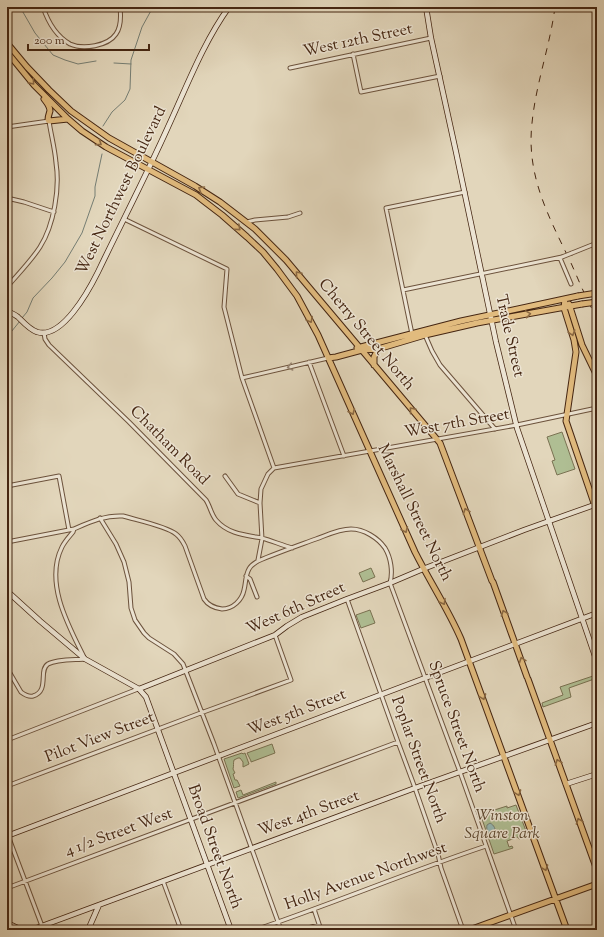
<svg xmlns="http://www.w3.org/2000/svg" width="604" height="937" font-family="'Sorts Mill Goudy',serif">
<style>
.green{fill:#afbe93;stroke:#7a7252}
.water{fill:#95b8b5;stroke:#757e74}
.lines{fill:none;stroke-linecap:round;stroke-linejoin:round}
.stream{stroke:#757e74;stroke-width:1}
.street-casing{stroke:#6c523c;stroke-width:5}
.secondary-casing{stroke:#452612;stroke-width:6}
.primary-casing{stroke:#452612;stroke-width:7}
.street{stroke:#ece4d3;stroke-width:3}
.secondary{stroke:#ece4d3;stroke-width:4.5}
.primary{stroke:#e1bb7e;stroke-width:5}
.rail{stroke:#452612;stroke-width:1;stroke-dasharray:7 7;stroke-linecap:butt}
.street-bridge-casing{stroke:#6c523c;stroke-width:5;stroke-linecap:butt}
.primary-bridge-casing{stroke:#452612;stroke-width:7;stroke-linecap:butt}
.street-bridge{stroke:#ece4d3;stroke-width:3}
.primary-bridge{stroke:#e1bb7e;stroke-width:5}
.oneway{stroke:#8b6943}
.oneway2{stroke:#988572}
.labels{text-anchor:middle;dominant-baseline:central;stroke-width:3;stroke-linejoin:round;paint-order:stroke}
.street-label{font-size:16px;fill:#452612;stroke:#ece4d3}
.park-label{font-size:16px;font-style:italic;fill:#5a442c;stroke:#ece4d3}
</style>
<rect width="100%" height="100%" fill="#e2d6bb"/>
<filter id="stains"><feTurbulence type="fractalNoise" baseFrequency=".005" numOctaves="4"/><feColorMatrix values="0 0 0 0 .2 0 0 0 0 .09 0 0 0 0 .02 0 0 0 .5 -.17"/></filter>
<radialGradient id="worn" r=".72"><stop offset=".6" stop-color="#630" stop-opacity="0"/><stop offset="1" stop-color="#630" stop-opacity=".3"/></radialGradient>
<!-- green -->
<path class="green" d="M562 432 575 469 557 475 552 461 555 460 547 437Z
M371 568 375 577 363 582 359 573Z
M370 610 375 623 361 628 356 615Z
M596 675 597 678 569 688 571 697 543 707 542 703 563 695 560 687Z
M272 744 275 753 251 762V761L247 753Z
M242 753 243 754 245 753 249 764 243 767V762L240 758H238L234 760C233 763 234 766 233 769L235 773 233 774 235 780H237L240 786 234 788 224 759Z
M276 782V784L238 798 236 792 241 790 243 795Z
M516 805 528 836 519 839 518 837 507 841 509 847 512 846 513 848 494 854 482 819 487 818 485 813 507 806V808Z"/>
<!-- water -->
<path class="water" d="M490 823C494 825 496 829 495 834L493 836C488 835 486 829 487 825Z"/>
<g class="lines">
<!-- stream -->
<path class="stream" d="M20 7 35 33 53 55 65 60 78 64 96 61
M114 63 131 64
M103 126 112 112 125 100 130 89 131 60 142 27 153 7
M22 318 27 312 33 298 52 278 65 262 82 233 95 196V187L102 154
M7 337 20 321"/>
<defs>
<path id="street" d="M43 7C48 22 56 36 70 44 83 50 108 46 116 34 121 27 121 16 120 7
M353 54 361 92 440 76
M290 68 431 38
M7 127 49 121C51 135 55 149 56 163 60 188 54 225 40 247 31 261 18 274 7 287
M7 198 24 202 54 212
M124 219 227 269 224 307 242 378 274 468
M247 222 255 220 288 217 300 213
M572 253 597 243
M560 258 571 284
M403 290 562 257
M44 333 45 339 49 345 129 422 206 500C210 506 211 514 216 520 228 534 245 535 262 538 272 541 282 545 292 548
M412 334 386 208 465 192
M425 335 432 351 440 365 495 429
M309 362 344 456
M242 378 328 358
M274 468 517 425 597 408
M225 476 238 494 260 503
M7 486 59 476 69 530
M100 518 116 544 124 562 129 582 131 608 135 620 144 633 149 638 174 654 183 664 214 744 281 930
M7 542 74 529
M258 560 262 539 260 503 261 489 268 474 274 468
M246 576 250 579 257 597
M347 599 357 627 398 742 415 788 438 854 441 868 463 930
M7 668 21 692C25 695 29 697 33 696 50 691 38 670 48 664 57 659 75 660 85 659 69 627 44 583 62 547 65 541 69 537 73 532L74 529C90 522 105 515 123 516 136 520 166 526 176 534 180 537 183 542 185 546L204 599C208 605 214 608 222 609 233 609 242 600 244 590 246 583 245 576 249 569 251 565 255 563 258 561 277 553 297 546 316 539 327 535 339 529 351 529 364 529 378 538 385 548 391 558 393 572 390 583L460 772 516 930
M7 740 138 689
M7 786 198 714 291 680 275 635
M7 833 42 926
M163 881 181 930
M7 888 398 742
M314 909 321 930
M308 928 319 925
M255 930C332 904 408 872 486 846"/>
<path id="secondary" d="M426 7 431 38 456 152 496 342 517 428 597 662
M7 311C11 313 14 314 18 317 23 322 30 330 37 332 62 340 89 290 98 272 121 224 146 176 168 127 187 86 203 43 229 7
M7 591 40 621 85 659 139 689 146 697 231 930
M139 689 275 635 287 626 302 617 347 599 390 583 423 569 524 530 597 504
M566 784 597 774
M7 836 597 613
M7 923 22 930
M31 930 415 788 597 723
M88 930 99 905"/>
<path id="primary" d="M7 43 27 67 49 90 71 111 109 138 195 186 220 202 255 229 286 260 440 443 492 581
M7 52 34 85 68 119 82 131 106 147 196 195 205 202 222 215 247 237 263 252 277 269 297 296 318 335 415 552C430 582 448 609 461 639L567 930
M44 99C47 103 50 106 50 111 49 114 48 116 48 120L49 121 68 119
M565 299 564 308 574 340 576 352 566 421 597 512
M569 304 570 307 582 345 597 376
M357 348 461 321 578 296
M328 358 336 357 362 350 378 349 425 335 477 323 582 304
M374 365V357L378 349
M493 582 527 677
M528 679 597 870
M469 930 597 884"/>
</defs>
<!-- street casing -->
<use href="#street" class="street-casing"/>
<!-- secondary casing -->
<use href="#secondary" class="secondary-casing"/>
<!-- primary casing -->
<use href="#primary" class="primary-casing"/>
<!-- street -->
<use href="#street" class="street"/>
<!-- secondary -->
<use href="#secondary" class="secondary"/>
<!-- primary -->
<use href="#primary" class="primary"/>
<!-- rail -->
<path class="rail" d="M555 7C550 46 536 83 532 123 526 176 549 217 571 263 579 281 587 301 597 318"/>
<defs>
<path id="street-bridge" d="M562 257 572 253"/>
<path id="primary-bridge" d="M578 296 597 293
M582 304 597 302"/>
</defs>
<!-- street-bridge casing -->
<use href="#street-bridge" class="street-bridge-casing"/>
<!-- primary-bridge casing -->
<use href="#primary-bridge" class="primary-bridge-casing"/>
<!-- street-bridge -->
<use href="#street-bridge" class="street-bridge"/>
<!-- primary-bridge -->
<use href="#primary-bridge" class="primary-bridge"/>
</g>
<!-- one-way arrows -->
<defs><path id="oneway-chevron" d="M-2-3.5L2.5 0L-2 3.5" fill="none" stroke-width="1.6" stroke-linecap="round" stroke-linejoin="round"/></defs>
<g class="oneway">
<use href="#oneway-chevron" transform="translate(32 82) rotate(50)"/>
<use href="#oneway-chevron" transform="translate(99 143) rotate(34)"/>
<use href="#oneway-chevron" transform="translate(201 189) rotate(-149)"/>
<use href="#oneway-chevron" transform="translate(238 228) rotate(42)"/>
<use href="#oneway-chevron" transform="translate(298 274) rotate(-130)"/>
<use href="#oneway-chevron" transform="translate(528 314) rotate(-9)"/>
<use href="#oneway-chevron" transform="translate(310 320) rotate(62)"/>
<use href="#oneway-chevron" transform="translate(572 333) rotate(73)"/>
<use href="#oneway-chevron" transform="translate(412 410) rotate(-130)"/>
<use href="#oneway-chevron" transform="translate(352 412) rotate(66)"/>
<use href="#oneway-chevron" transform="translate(466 511) rotate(-110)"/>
<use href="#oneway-chevron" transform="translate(405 530) rotate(66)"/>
<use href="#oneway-chevron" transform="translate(443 602) rotate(60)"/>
<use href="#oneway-chevron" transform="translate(504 613) rotate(-110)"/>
<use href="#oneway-chevron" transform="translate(522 660) rotate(-110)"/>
<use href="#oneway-chevron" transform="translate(483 697) rotate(70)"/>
<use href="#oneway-chevron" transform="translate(558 762) rotate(-110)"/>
<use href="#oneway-chevron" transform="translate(518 793) rotate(70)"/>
<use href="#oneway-chevron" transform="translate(579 821) rotate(-110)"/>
<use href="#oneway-chevron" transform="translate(545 868) rotate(70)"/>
</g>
<use class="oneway2" href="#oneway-chevron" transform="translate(290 367) rotate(167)"/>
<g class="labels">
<!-- street labels -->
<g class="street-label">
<text transform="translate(358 41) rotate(-12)">West 12th Street</text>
<text transform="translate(122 191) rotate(-64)">West Northwest Boulevard</text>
<text transform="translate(366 335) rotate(50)">Cherry Street North</text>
<text transform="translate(509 336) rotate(77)">Trade Street</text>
<text transform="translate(457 424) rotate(-10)">West 7th Street</text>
<text transform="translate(169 446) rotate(45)">Chatham Road</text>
<text transform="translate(414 513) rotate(64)">Marshall Street North</text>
<text transform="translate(296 609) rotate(-24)">West 6th Street</text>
<text transform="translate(297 713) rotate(-21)">West 5th Street</text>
<text transform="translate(456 727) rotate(70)">Spruce Street North</text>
<text transform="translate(100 738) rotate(-21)">Pilot View Street</text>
<text transform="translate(418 760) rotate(70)">Poplar Street North</text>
<text transform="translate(309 814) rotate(-20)">West 4th Street</text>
<text transform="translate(119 833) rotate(-20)">4 1/2 Street West</text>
<text transform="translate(214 847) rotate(70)">Broad Street North</text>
<text transform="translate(366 877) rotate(-20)">Holly Avenue Northwest</text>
</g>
<!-- park labels -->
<g class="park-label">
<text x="502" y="816">Winston<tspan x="502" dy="18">Square Park</tspan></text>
</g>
</g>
<!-- margin -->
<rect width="604" height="937" fill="none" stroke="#e2d6bb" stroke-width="24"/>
<rect x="8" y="8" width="588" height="921" fill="none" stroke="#452612" stroke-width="2"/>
<rect x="12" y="12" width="580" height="913" fill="none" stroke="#452612"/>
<!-- scale -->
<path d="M28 44v6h121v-6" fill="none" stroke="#452612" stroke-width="2"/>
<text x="34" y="44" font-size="12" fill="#452612" stroke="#ece4d3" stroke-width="3" paint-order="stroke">200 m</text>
<rect width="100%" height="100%" filter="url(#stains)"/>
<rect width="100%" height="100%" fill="url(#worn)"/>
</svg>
